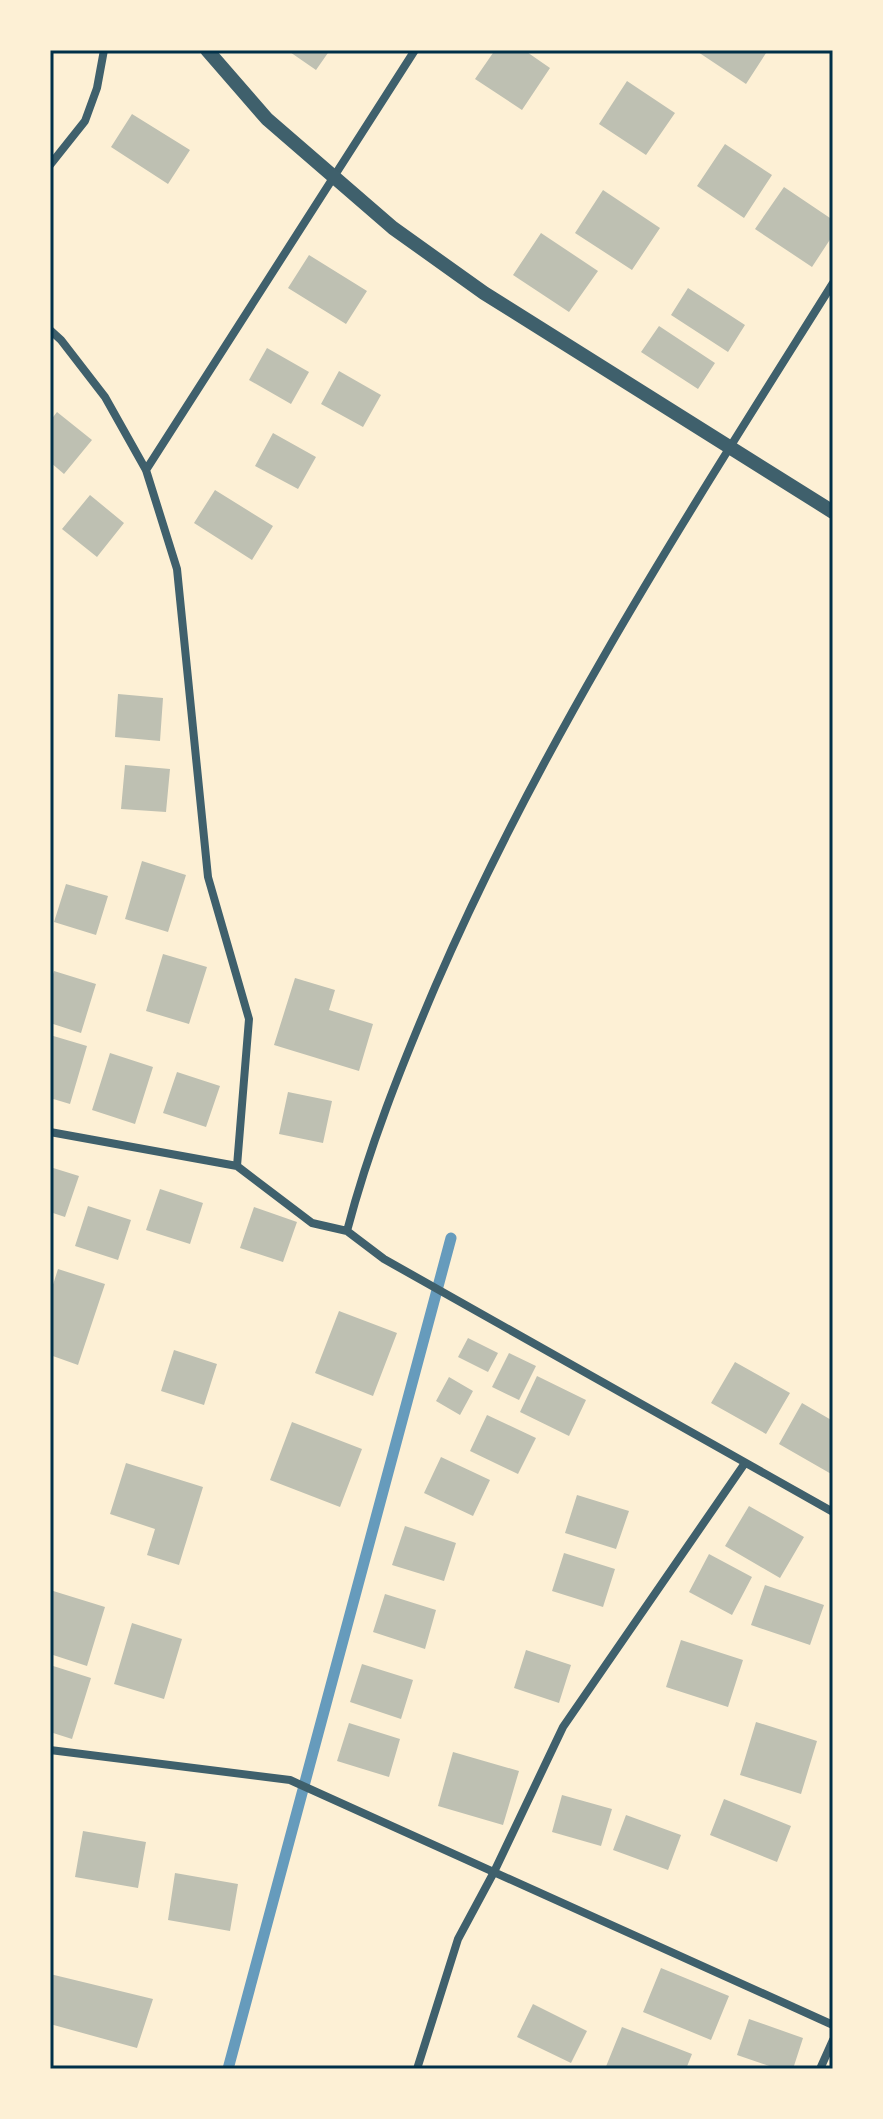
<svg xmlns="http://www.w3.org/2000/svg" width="883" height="2119" font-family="'Source Sans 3',sans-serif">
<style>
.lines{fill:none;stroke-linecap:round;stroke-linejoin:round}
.stream{stroke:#669bbc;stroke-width:11}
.building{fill:#bec0b2}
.minor{stroke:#3f606c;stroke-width:8}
.tertiary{stroke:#3f606c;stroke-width:14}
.neatline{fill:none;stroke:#003049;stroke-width:3}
</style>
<rect width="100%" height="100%" fill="#fdf0d5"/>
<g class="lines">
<!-- stream -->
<path class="stream" d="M228 2069 451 1238"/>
</g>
<!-- building -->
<path class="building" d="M287 50H330L316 70Z
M495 50H524L550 68 522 110 475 79Z
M700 50H768L746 84 698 52Z
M627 81 675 113 646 155 599 124Z
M132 114 190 150 168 184 111 147Z
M725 144 772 175 744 218 697 186Z
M784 187 833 220V235L812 267 755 229Z
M603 190 660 228 632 270 575 233Z
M541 233 598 271 569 312 513 275Z
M309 255 367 291 346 324 288 288Z
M688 288 745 325 728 352 671 315Z
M659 326 715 363 698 389 641 352Z
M267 348 309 372 291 404 249 380Z
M339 371 381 395 363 427 321 404Z
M57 412 92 440 64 474 50 462V421Z
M273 433 316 457 298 489 255 466Z
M215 490 273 526 252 560 194 523Z
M90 495 124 523 97 557 62 529Z
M118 694 163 698 160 741 115 737Z
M125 765 170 769 166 812 121 809Z
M142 861 186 875 168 932 125 919Z
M66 884 108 896 96 935 54 922Z
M163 954 207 967 189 1024 146 1011Z
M54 971 96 984 81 1033 50 1023V983Z
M295 978 335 990 329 1010 373 1024 359 1071 274 1045Z
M50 1035 87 1046 70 1104 50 1098Z
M110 1053 153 1067 135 1124 92 1110Z
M177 1072 220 1086 206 1127 163 1113Z
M288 1092 332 1101 323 1143 279 1134Z
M50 1167 79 1176 65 1217 50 1212Z
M160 1189 203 1203 190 1244 146 1230Z
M88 1206 131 1220 118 1260 75 1246Z
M254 1207 297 1222 283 1262 240 1248Z
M58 1269 105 1284 78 1365 50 1355V1294Z
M339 1311 397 1333 373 1396 315 1373Z
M468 1338 498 1353 488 1372 458 1357Z
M174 1350 217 1364 204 1405 161 1391Z
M509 1353 536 1366 519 1400 492 1387Z
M735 1362 790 1393 766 1434 711 1403Z
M537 1376 586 1400 569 1436 520 1412Z
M449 1377 473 1391 460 1415 436 1401Z
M802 1403 833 1421V1475L779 1444Z
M487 1415 536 1438 518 1474 470 1451Z
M292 1422 362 1449 340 1507 270 1480Z
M441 1457 490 1480 473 1516 424 1493Z
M126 1463 203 1487 179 1565 147 1555 155 1529 110 1514Z
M577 1495 629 1511 616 1549 565 1533Z
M749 1506 804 1537 780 1578 725 1546Z
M405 1526 456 1543 444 1581 392 1565Z
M564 1553 615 1569 603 1607 552 1591Z
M709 1554 752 1577 732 1615 689 1592Z
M765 1585 824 1605 810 1645 751 1625Z
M50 1590 105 1607 87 1666 50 1654Z
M385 1594 436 1610 425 1649 373 1632Z
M132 1623 182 1639 164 1699 114 1684Z
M681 1640 743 1660 728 1707 666 1687Z
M526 1650 571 1665 559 1703 514 1688Z
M362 1664 413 1680 401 1719 350 1702Z
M50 1665 91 1678 72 1739 50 1732Z
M756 1722 817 1741 801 1794 740 1775Z
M349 1723 400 1739 389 1777 337 1761Z
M453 1752 519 1771 503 1825 438 1806Z
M562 1795 612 1809 601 1846 552 1832Z
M724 1799 791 1826 777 1862 710 1835Z
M626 1815 681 1835 668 1870 613 1850Z
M83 1831 146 1842 138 1888 75 1877Z
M175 1873 238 1884 230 1931 168 1920Z
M661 1968 729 1996 711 2040 643 2012Z
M50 1974 153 1999 137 2048 50 2024Z
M533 2004 587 2031 571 2063 517 2037Z
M749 2019 803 2038 793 2069H778L737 2055Z
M622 2027 692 2054 686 2069H605Z"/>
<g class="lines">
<!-- minor -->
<path class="minor" d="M50 165 85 121 97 88 104 50
M833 283C690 511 542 739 435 987 401 1067 369 1147 347 1231L384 1259 833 1512
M50 330 61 340 105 397 146 470 177 569 208 877 249 1019 237 1166
M146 470 415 50
M50 1132 237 1166 312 1223 347 1231
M50 1750 290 1780 833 2025
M417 2069 458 1939 494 1872 563 1727 745 1463
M820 2069 833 2040"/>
<!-- tertiary -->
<path class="tertiary" d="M207 50 267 119 393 228 484 293 833 512"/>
</g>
<!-- border -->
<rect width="883" height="2119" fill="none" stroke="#fdf0d5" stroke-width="104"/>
<rect x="52" y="52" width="779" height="2015" class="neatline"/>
</svg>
